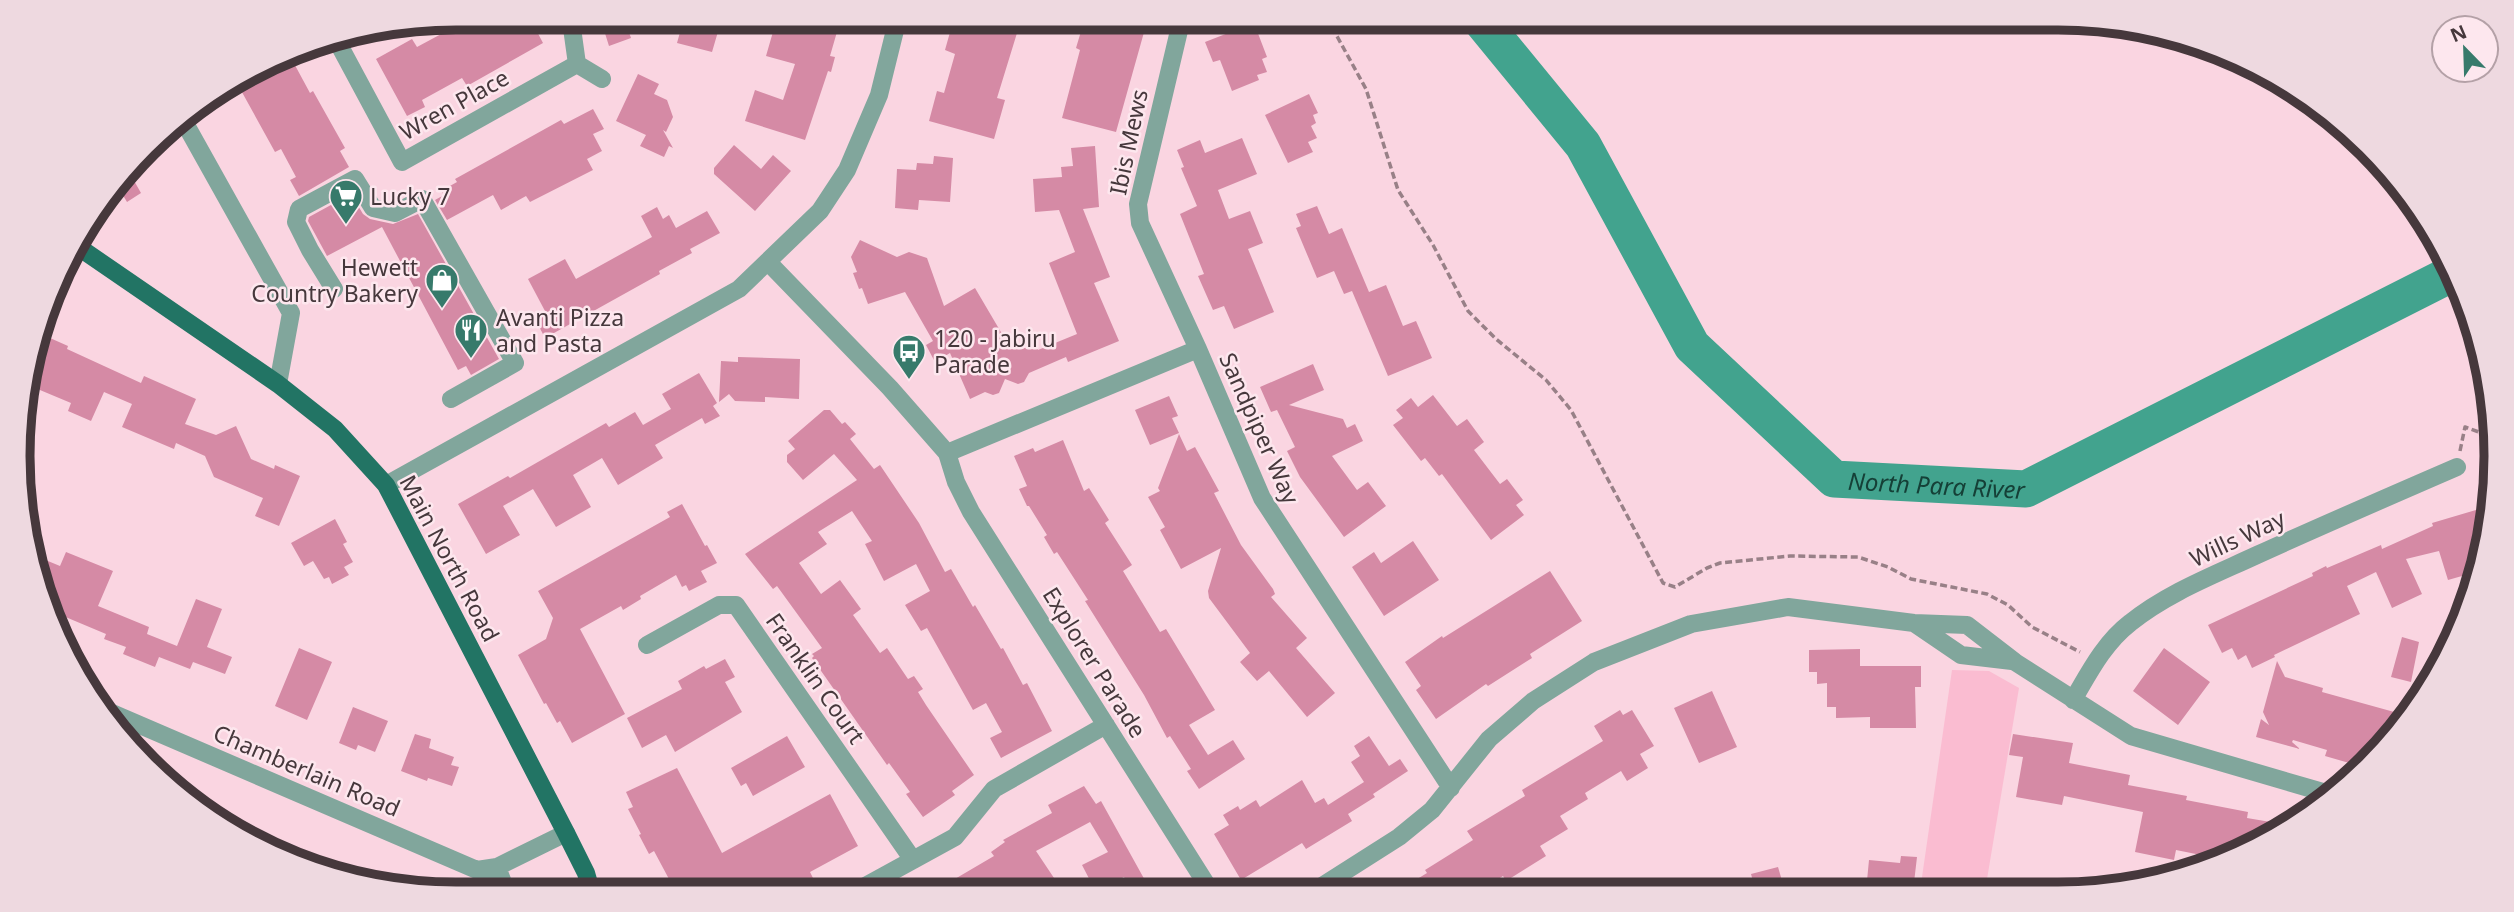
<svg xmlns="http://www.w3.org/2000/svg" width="2514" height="912" font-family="'Noto Sans',sans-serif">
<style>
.green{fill:#fabcd1}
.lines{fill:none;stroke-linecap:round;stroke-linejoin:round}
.river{stroke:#42a38e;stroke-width:37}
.building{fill:#d58aa5}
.path{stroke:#988087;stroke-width:3.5;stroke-dasharray:7 3.5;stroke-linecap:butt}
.minor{stroke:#81a69c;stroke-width:18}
.major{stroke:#227464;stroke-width:18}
.labels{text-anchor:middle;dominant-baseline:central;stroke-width:5;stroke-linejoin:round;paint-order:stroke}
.street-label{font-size:23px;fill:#46383c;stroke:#fde7ee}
.poi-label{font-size:23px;fill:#46383c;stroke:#fde7ee;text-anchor:start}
.water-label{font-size:24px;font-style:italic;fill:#154037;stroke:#fde7ee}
.rim{fill:none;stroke:#46383c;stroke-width:9}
</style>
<rect width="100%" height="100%" fill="#fad5e1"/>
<!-- green -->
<path class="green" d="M1952 670 1989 671 2019 688 1985 891H1920Z"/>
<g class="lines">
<!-- river -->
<path class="river" id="s1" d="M1479 18 1583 145 1692 346 1834 479 2026 489 2451 274"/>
</g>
<!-- building -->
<path class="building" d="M471 18H517L523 30 533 24 543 43 467 86 462 78 422 100 425 107 407 116 376 59 412 39 417 47Z
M603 18H624L631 38 609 46 603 27 606 26Z
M684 18H722L712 52 677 43Z
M777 18H841L830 56 835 57 831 72 828 71 805 140 745 121 755 90 783 100 795 64 766 56Z
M954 18H994L1015 24 1012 31 1017 33 997 98 1005 100 994 139 929 121 937 91 944 93 955 54 945 50Z
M1085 18H1148L1116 132 1062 118 1080 50 1076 48Z
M1254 23 1267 57 1262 59 1267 72 1257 75 1259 80 1232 91 1220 60 1213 62 1205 42Z
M290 56 310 93 313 91 345 148 340 151 349 167 299 196 290 180 296 177 281 149 275 152 238 85Z
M638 74 659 84 654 94 667 100 673 117 666 132 663 130 673 148 669 146 664 157 640 146 646 135 616 121Z
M1309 94 1318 113 1313 115 1316 123 1311 126 1317 138 1308 142 1313 152 1288 163 1265 115Z
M593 109 604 129 593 134 602 151 587 159 593 170 530 202 526 196 501 210 493 195 447 220 435 200 444 195 441 191 457 182 455 179 561 120 564 124Z
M1242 138 1257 174 1218 190 1229 219 1250 211 1263 243 1248 249 1274 312 1234 329 1224 306 1213 310 1198 276 1204 274 1180 214 1197 206 1181 168 1184 167 1177 150 1200 140 1205 153Z
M734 145 761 169 773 155 791 171 755 211 714 174V168Z
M1095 146 1099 207 1083 209 1110 277 1094 283 1119 341 1068 362 1066 357 1029 373 1024 382 1018 384 1005 379 999 393 993 395 985 392 970 399 950 353 935 362 926 345 933 341 905 292 868 304 862 288 859 289 853 273 857 272 851 257 860 240 897 257 909 252 927 258 944 306 975 288 1005 339 1027 349 1036 345 1038 350 1077 334 1049 263 1075 252 1059 210 1035 212 1033 179 1062 177 1061 167 1073 166 1071 148Z
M934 156 953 158 950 202 919 200 918 210 895 208 897 169 916 170 917 163 933 164Z
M129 172 141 193 127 202 118 187Z
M351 194 363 214 370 219 393 224 418 214 499 359 471 375 466 366 458 370 382 227 327 256 308 221 309 217Z
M1317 206 1329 234 1342 228 1369 292 1386 285 1403 326 1416 321 1432 358 1388 376 1352 291 1344 294 1334 271 1317 278 1296 228 1301 226 1296 214Z
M657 207 663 219 669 215 676 228 707 211 720 233 690 249 692 253 659 271 660 274 545 338 534 317 545 311 528 279 565 259 576 279 652 237 641 216Z
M50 338 68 346 67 349 141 383 144 376 196 399 185 424 216 435 236 426 251 459 274 469 275 465 300 476 279 526 255 516 263 498 214 477 205 456 176 443 174 449 122 427 132 404 104 392 91 421 68 411 71 403 28 385 34 370 31 369 39 346 45 348Z
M738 357 800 359 799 399 765 397V402L735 401 729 394 719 402 721 361 738 362Z
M1313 364 1324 390 1289 405 1343 419 1347 428 1355 424 1363 441 1332 456 1357 490 1368 482 1386 506 1344 537 1300 477 1287 451 1295 447 1277 410 1271 412 1260 387Z
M699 373 717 403 713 406 720 416 705 424 702 418 655 445 663 458 618 485 602 458 573 475 591 507 556 527 533 489 503 506 520 535 486 554 458 504 508 476 510 478 606 423 609 427 635 412 643 425 671 409 662 394Z
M1433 395 1457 426 1467 419 1484 442 1474 450 1500 484 1507 479 1523 500 1516 505 1524 515 1491 540 1442 474 1439 476 1425 458 1421 461 1393 425 1403 418 1396 410 1411 398 1418 407Z
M1169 396 1178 416 1172 418 1179 433 1150 445 1135 410Z
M824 410H830L842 424 845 422 856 434 850 439 874 469 880 465 919 523 945 572 951 569 973 607 975 605 1001 649 1003 648 1023 685 1027 683 1052 731 1001 758 990 738 1002 732 986 703 973 710 927 628 921 631 905 605 930 591 916 564 884 581 865 544 872 541 852 511 818 532 827 544 799 563 821 594 840 580 861 609 853 615 880 653 887 648 908 679 914 676 923 689 918 692 926 705 974 775 952 791 955 795 923 817 906 794 910 792 889 763 887 765 812 658 814 656 812 654 822 648 777 586 773 589 745 554 857 480 834 454 803 480 787 462V455L795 449 788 441Z
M1179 434 1187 451 1195 447 1219 491 1214 493 1241 545 1273 589 1275 594 1271 597 1307 638 1296 648 1335 693 1307 717 1269 671 1257 681 1240 662 1250 653 1209 598 1208 591 1221 548 1181 569 1160 530 1165 527 1148 497 1160 491 1158 488Z
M1063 440 1084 491 1089 488 1109 520 1105 523 1132 565 1123 571 1160 632 1166 629 1215 710 1189 725 1208 755 1233 740 1245 759 1199 789 1187 771 1191 769 1170 736 1167 738 1144 695 1085 601 1088 600 1057 552 1054 554 1044 537 1047 535 1029 506H1027L1019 489 1027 486 1014 456 1033 448 1035 452Z
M682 504 705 546 707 545 717 563 701 571 707 582 689 591 686 585 682 587 676 575 640 596 641 599 623 610 621 606 580 629 625 714 572 743 560 721 557 723 546 703 544 704 518 655 546 639 553 618 538 591 670 517 667 512Z
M2486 507 2483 551 2471 555 2476 572 2448 580 2439 551 2406 559 2422 594 2392 608 2376 572 2347 586 2360 614 2274 655 2275 657 2252 668 2246 655 2238 660 2232 648 2222 653 2208 625 2313 576 2312 573 2326 566 2327 568 2381 545 2382 549 2433 526 2432 523Z
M335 519 347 542 343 544 353 562 344 567 349 575 332 584 329 577 324 579 313 561 304 566 291 543Z
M1413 541 1439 580 1384 616 1352 567 1374 552 1381 563Z
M66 552 113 571 98 606 149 627 147 634 177 646 196 599 222 609 207 647 232 657 225 674 193 662 190 669 159 657 155 667 123 654 126 647 104 639 106 634 56 613 31 554 60 566Z
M1550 571 1582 621 1530 654 1532 658 1488 686 1486 684 1436 719 1416 690 1421 686 1405 662 1442 636 1443 638Z
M2402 637 2419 642 2411 682 2391 677Z
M299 648 332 662 307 720 275 706Z
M2164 648 2210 682 2178 725 2133 691Z
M1860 649V666H1921V687H1915L1916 728H1870V717L1836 718V707H1827V683L1817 684V672H1809V650Z
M725 659 735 677 725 682 742 712 675 752 666 735 642 748 627 718 682 689 678 681 704 666 706 669Z
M2277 661 2285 677 2323 688 2322 692 2405 715 2363 767 2325 756 2327 750 2293 740 2292 742 2300 749 2256 737 2261 719 2269 725 2263 712Z
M1712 691 1737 747 1699 763 1674 708Z
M353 707 388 721 375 752 358 745 356 750 339 743Z
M1620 710 1623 715 1632 710 1654 746 1640 754 1648 768 1627 781 1621 771 1585 793 1588 799 1560 816 1568 829 1540 846 1546 856 1506 881 1503 876 1478 892H1396L1427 873 1425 870 1473 840 1467 831 1525 796 1522 790 1603 741 1594 726Z
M415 734 431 739 429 748 454 757 451 765 459 767 452 786 428 778 427 781 401 771Z
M2013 734 2073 743 2069 763 2130 775 2128 785 2187 796 2186 800 2248 812 2247 818 2288 825 2252 849 2221 859 2176 850 2174 860 2135 852 2143 812 2064 796 2062 805 2016 797 2023 757 2009 755Z
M787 736 805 767 753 796 746 783 741 786 731 768Z
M1369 736 1389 766 1400 759 1408 771 1373 794 1375 797 1348 814 1352 821 1306 849 1302 843 1241 880 1214 834 1229 825 1223 815 1238 806 1240 810 1256 800 1260 807 1302 780 1315 803 1324 798 1328 805 1364 782 1351 762 1360 756 1354 746Z
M677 768 722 853 830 794 858 846 810 872 813 878 791 894H677L654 851 649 854 639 835 641 834 628 809 633 807 626 792Z
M1084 786 1096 804 1101 801 1152 893H1133L1124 877 1096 892 1082 865 1108 852 1090 822 1036 851 1064 893H931L994 856 991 852 1005 842 1003 840 1052 813 1048 805Z
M1901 856 1917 857 1913 891H1866L1869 860 1900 863Z
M1778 867 1785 891 1756 892 1751 874Z"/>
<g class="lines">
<!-- path -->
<path class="path" d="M1327 18 1366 89 1398 190 1433 245 1468 311 1496 339 1546 380 1571 410 1663 583 1675 587 1707 568 1720 563 1790 556 1858 557 1888 567 1911 579 1987 594 2008 605 2032 627 2080 652
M2460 451 2465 427 2490 436"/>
<!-- minor -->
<path class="minor" d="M1182 18 1138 204 1140 223 1198 349
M337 41 402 162 577 64 572 28
M577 64 602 79
M182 118 291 313 278 384
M768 262 890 388 947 453 956 482 971 512 1212 893
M334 289 310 250 296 222 299 209 355 179 373 208 395 213 422 199 515 363 451 399
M947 453 1198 349 1262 498 1451 788
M386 485 739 289 820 211 847 170 879 95 898 18
M1914 623 1961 655 2012 661
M647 645 719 605H736L913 860
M2073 700C2089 673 2104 643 2130 623 2167 593 2214 575 2257 555 2323 525 2390 496 2457 467
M98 707 477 870 497 867 566 833
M497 867 505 888 520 894
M1311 893 1399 837 1432 810 1489 739 1533 701 1594 662 1691 624 1788 607 1914 623 1967 625 2015 662 2131 736 2333 795
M851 894 955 837 994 789 1106 725"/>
<!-- major -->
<path class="major" d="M74 244 278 384 335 429 386 485 566 833 586 873 592 894"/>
</g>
<!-- icons -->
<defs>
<symbol id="supermarket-pin" viewBox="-11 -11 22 30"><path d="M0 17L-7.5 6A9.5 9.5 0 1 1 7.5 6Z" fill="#377a6b" stroke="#fde7ee"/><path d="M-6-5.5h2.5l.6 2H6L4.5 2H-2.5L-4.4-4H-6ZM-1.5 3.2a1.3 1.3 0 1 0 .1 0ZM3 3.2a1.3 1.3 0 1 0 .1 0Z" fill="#fff"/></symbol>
<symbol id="shop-pin" viewBox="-11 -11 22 30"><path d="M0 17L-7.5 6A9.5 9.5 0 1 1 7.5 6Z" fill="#377a6b" stroke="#fde7ee"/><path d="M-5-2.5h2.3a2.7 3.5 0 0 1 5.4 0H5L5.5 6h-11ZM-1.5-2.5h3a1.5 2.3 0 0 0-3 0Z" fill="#fff"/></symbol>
<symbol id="restaurant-pin" viewBox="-11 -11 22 30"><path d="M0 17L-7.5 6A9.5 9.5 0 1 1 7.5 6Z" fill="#377a6b" stroke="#fde7ee"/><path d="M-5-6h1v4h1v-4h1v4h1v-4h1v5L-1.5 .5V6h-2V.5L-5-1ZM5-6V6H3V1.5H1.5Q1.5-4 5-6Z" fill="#fff"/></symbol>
<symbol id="bus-pin" viewBox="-11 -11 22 30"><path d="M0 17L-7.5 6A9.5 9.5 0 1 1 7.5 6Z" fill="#377a6b" stroke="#fde7ee"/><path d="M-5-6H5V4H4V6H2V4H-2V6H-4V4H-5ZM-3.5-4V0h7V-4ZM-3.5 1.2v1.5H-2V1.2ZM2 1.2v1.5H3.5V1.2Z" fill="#fff"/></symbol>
</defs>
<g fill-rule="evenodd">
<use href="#supermarket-pin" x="327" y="177" width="38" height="52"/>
<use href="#shop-pin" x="423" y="261" width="38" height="52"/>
<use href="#restaurant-pin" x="452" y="311" width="38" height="52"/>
<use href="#bus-pin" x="890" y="332" width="38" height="52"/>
</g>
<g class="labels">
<!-- street labels -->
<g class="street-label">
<text transform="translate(454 104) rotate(-29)">Wren Place</text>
<text transform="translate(1128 142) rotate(-78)">Ibis Mews</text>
<text transform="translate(1260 428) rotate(66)">Sandpiper Way</text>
<text transform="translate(2237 538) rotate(-25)">Wills Way</text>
<text transform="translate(450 558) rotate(62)">Main North Road</text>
<text transform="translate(1095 662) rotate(58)">Explorer Parade</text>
<text transform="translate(816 678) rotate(55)">Franklin Court</text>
<text transform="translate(307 770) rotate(23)">Chamberlain Road</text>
</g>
<!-- poi labels -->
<g class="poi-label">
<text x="370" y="196">Lucky 7</text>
<text x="418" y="267" text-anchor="end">Hewett<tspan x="418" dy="26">Country Bakery</tspan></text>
<text x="496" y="317">Avanti Pizza<tspan x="496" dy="26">and Pasta</tspan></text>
<text x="934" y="338">120 - Jabiru<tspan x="934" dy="26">Parade</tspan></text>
</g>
<!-- water labels -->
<g class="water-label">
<text stroke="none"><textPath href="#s1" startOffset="690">North Para River</textPath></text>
</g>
</g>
<!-- crop -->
<path d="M0 0H2514V912H0ZM456 30H2058A426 426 0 0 1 2484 456V456A426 426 0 0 1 2058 882H456A426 426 0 0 1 30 456V456A426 426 0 0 1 456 30Z" fill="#eed9e0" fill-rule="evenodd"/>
<path class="rim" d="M456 30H2058A426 426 0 0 1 2484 456V456A426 426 0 0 1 2058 882H456A426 426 0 0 1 30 456V456A426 426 0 0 1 456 30Z"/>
<!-- north arrow -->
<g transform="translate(2465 49) rotate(337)"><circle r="33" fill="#fde7ee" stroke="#b4a1a7" stroke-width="2"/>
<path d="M0-5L12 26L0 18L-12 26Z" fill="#377a6b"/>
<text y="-10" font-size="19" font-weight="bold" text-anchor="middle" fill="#46383c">N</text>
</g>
</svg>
